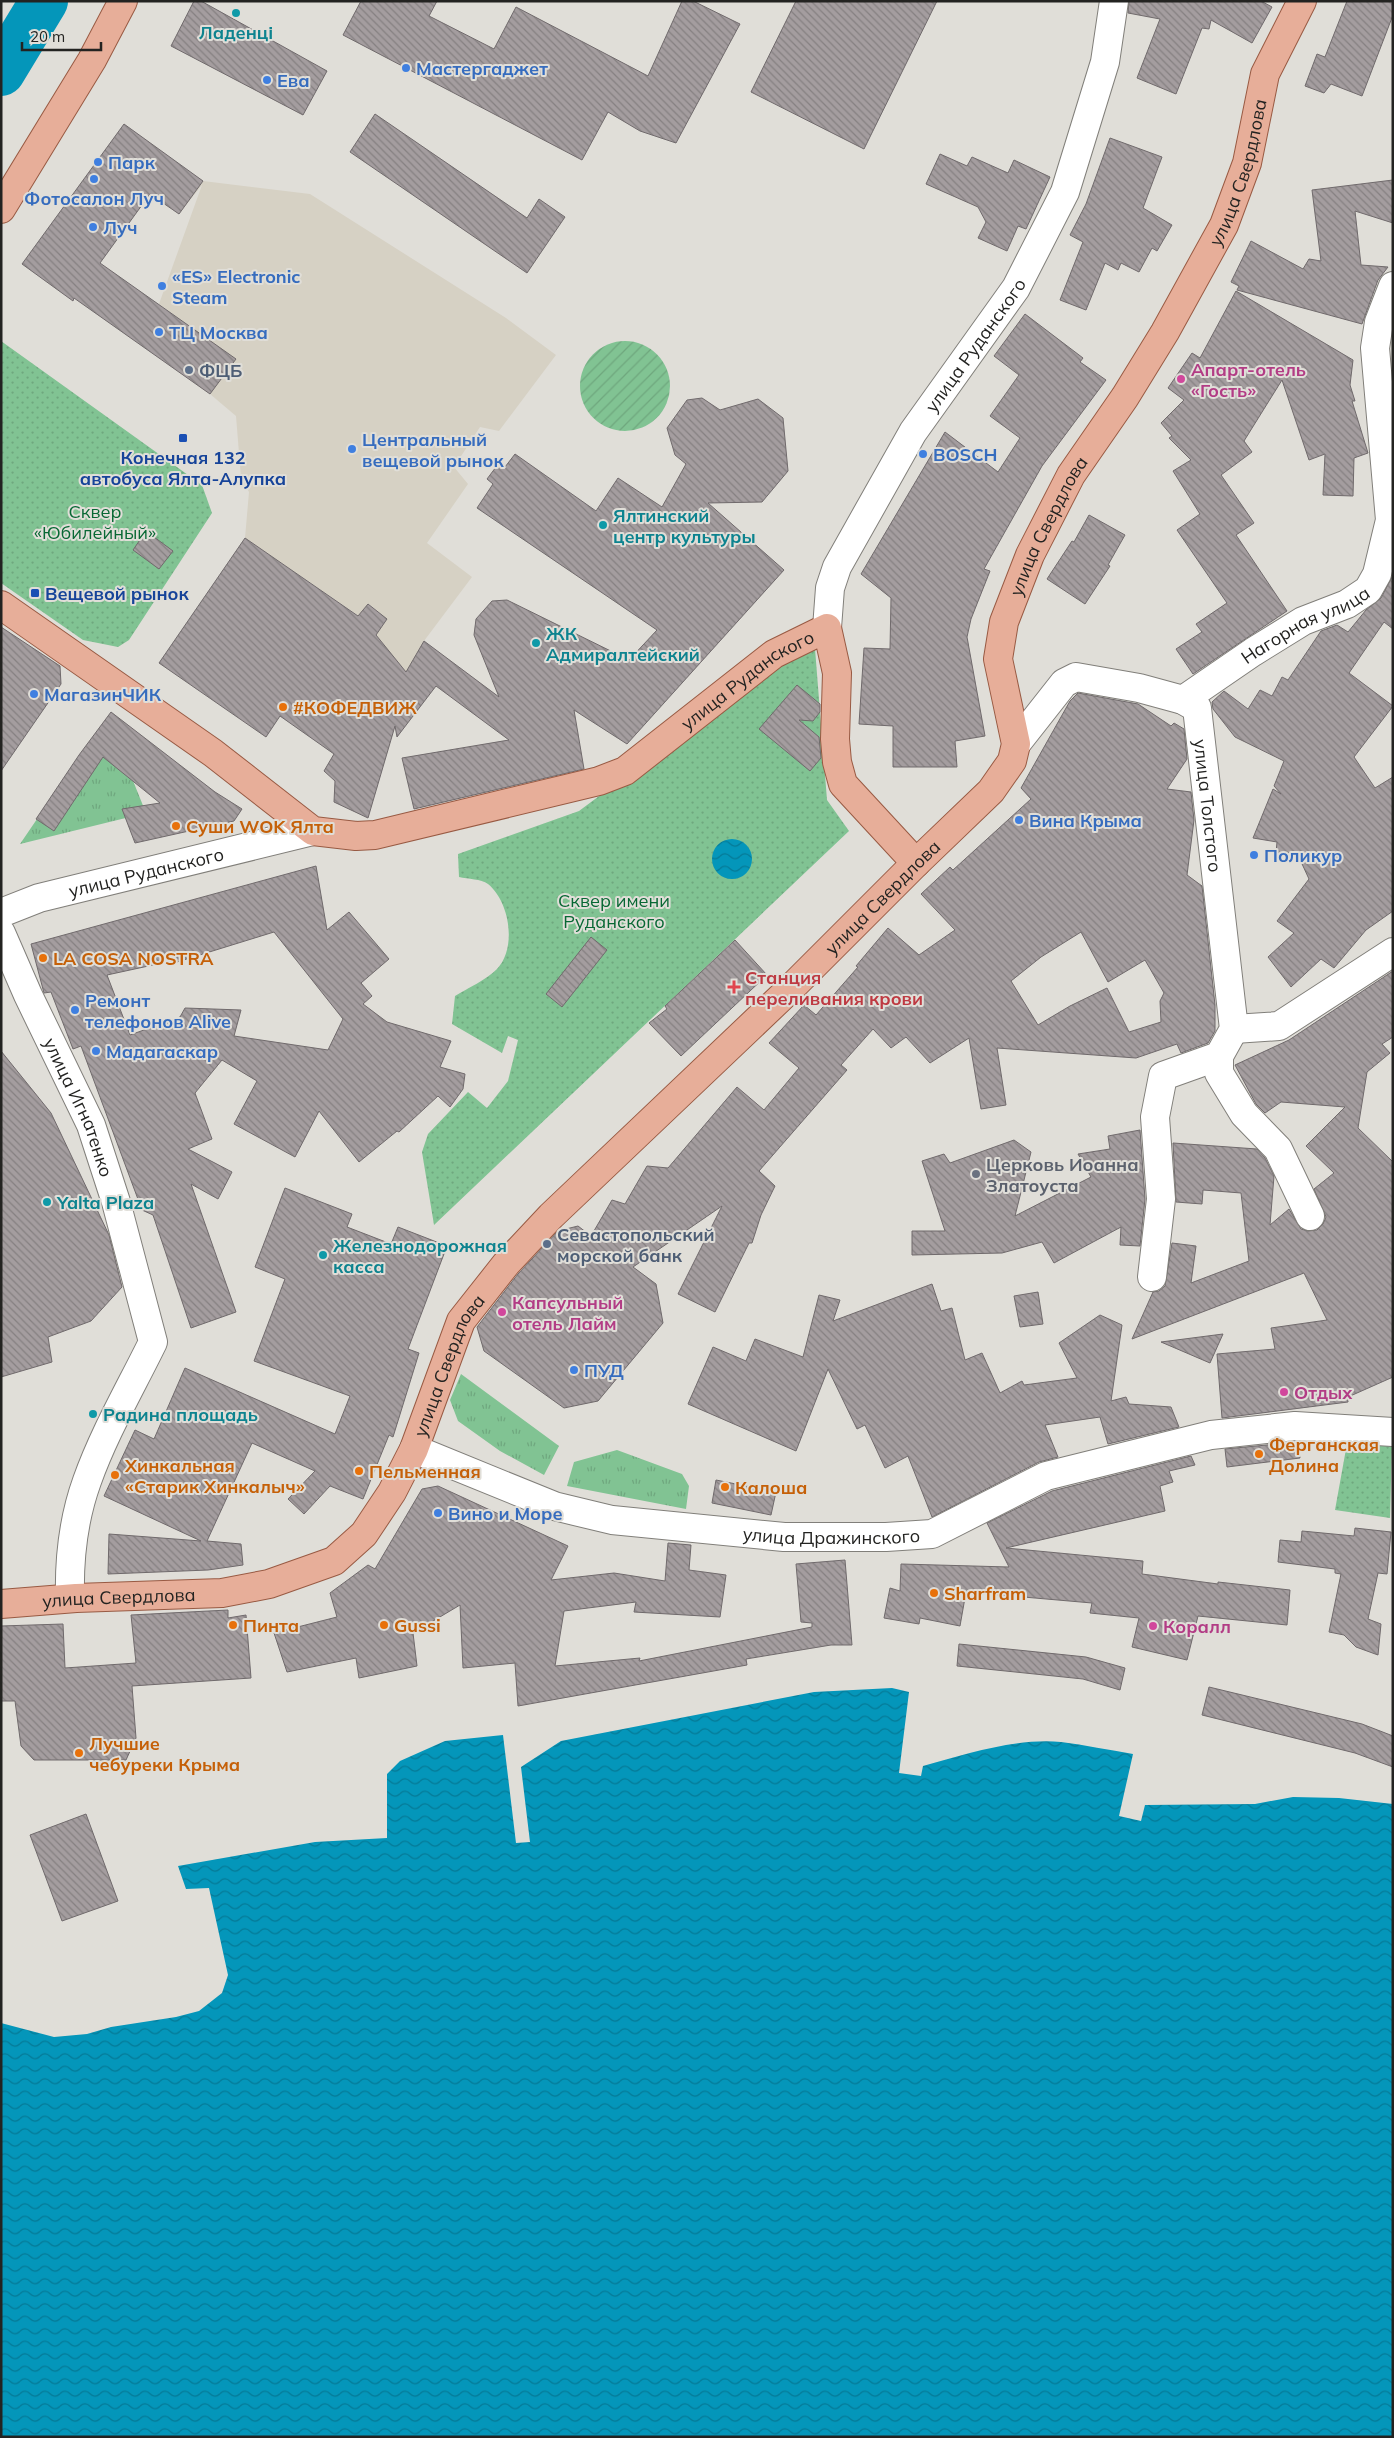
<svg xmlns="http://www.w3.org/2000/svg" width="1394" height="2438" font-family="Mulish,sans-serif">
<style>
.built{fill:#d6d1c4}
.grass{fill:url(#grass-tufts)}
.park{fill:url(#park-dots)}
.garden{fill:url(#garden-furrows)}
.water{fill:url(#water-waves)}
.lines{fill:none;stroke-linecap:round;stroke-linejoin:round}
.river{stroke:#0496ba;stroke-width:48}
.building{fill:url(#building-back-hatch);stroke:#706a6c;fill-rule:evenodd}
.minor-casing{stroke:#817f7a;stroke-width:30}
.major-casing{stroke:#985a43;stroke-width:30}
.minor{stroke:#fff;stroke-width:28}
.major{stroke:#e7ae99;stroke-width:28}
.culture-dot{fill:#0f9aa8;stroke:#e0ded8;stroke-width:2}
.shop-dot{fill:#3f7fe0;stroke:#e0ded8;stroke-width:2}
.service-dot{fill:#5c6f8a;stroke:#e0ded8;stroke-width:2}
.hotel-dot{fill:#d1479c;stroke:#e0ded8;stroke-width:2}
.transit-dot{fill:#1a4fb4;stroke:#e0ded8;stroke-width:2}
.food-dot{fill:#e8710a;stroke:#e0ded8;stroke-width:2}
.health-dot{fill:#e0444e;stroke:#e0ded8;stroke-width:2}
.worship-dot{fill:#6b7280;stroke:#e0ded8;stroke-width:2}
.labels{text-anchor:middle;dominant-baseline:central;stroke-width:4;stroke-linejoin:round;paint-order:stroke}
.culture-label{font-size:18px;font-weight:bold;fill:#0d838f;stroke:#e0ded8;text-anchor:start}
.shop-label{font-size:18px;font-weight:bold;fill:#366cbe;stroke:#e0ded8;text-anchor:start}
.street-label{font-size:18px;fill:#232321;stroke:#e0ded8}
.hotel-label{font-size:18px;font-weight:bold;fill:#b23c85;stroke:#e0ded8;text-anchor:start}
.service-label{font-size:18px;font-weight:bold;fill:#4e5e75;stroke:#e0ded8;text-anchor:start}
.transit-label{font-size:18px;font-weight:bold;fill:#164399;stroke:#e0ded8}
.park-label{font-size:18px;fill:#086834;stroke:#e0ded8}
.food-label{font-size:18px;font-weight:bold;fill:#c56008;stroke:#e0ded8;text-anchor:start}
.health-label{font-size:18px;font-weight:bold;fill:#be3a42;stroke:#e0ded8;text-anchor:start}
.worship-label{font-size:18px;font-weight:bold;fill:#5b616d;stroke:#e0ded8;text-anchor:start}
</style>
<defs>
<pattern id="grass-tufts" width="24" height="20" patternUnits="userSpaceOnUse" patternTransform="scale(1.25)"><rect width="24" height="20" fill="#81c393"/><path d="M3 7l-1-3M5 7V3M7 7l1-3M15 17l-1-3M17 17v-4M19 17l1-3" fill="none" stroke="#6fa77e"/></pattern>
<pattern id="park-dots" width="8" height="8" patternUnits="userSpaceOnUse" patternTransform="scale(1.25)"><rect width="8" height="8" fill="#81c393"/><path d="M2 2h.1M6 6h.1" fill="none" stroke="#6fa77e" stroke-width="1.8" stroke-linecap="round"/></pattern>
<pattern id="garden-furrows" width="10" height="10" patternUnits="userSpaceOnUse" patternTransform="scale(1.25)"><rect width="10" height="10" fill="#81c393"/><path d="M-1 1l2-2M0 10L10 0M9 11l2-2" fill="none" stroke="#6fa77e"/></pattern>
<pattern id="water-waves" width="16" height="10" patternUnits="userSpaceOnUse" patternTransform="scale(1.25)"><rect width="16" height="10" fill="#0496ba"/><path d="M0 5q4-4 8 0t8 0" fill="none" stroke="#057a97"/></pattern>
<pattern id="building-back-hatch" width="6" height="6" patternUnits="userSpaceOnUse" patternTransform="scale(1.25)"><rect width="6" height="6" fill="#a49d9f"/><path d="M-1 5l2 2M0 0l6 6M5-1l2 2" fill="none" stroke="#858081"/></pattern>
</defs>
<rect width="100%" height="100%" fill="#e0ded8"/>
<!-- built -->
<path class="built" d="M203 181 310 194 506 318 556 355 499 431 480 427 454 467 468 484 427 543 472 577 424 641 401 681 389 673 397 661 376 635 387 619 369 604 359 616 245 538 249 492 241 478 236 416 210 394 235 359 159 304 202 185 179 214Z"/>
<!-- grass -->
<path class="grass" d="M109 721 146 813 20 844 80 756Z
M461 1374 559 1446 544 1475 500 1451 458 1421 450 1400Z
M617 1450 682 1474 689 1486 686 1509 567 1486 574 1462Z"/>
<!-- park -->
<path class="park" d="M1 341 202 485 212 513 129 640 118 647 83 640 1 583Z
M814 636 827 800 849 831 434 1225 422 1152 428 1134 468 1092 487 1108 508 1081 518 1040 508 1036 502 1053 452 1024 455 996C468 988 486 980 497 969 517 948 510 902 488 884 481 879 468 879 459 877L458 854 579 811Z
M1392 1443 1390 1518 1335 1510 1346 1449Z"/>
<!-- garden -->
<path class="garden" d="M580 386a45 45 0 1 1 90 0a45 45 0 1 1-90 0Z"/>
<!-- water -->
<path class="water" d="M712 859a20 20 0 1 1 40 0a20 20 0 1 1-40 0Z
M892 1688 909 1692 899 1773 921 1776 923 1766C967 1754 1015 1738 1061 1742 1085 1745 1109 1750 1133 1754L1119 1816 1141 1821 1145 1805 1255 1804 1293 1797 1339 1798 1393 1804V2437H1V2023L54 2037 87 2034 111 2027 176 2017 199 2011 222 1993 228 1975 209 1888 186 1889 178 1866 315 1842 387 1838V1774L400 1761 445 1741 503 1735 516 1843 530 1842 521 1767 561 1741 814 1692Z"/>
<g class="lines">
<!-- river -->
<path class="river" d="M1 72 44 1"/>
</g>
<!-- building -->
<path class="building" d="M194 1H201L327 71 303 115 171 46Z
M361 1H437L429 16 494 49 516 7 648 76 682 1H693L740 24 676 143 640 131 608 112 582 160 343 35Z
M796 1H937L864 149 751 92Z
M1129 1H1261L1272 7 1252 43 1211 20 1209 29 1202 28 1176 94 1137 78 1160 19 1128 13Z
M1347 1H1393V15L1362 96 1331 84 1324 93 1305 86 1317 54 1325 57Z
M375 114 527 218 539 199 565 217 527 273 350 152Z
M124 124 203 181 179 214 150 194 100 263 236 359 210 394 74 298 73 301 22 264Z
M1110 138 1162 157 1143 208 1172 225 1157 251 1152 248 1139 272 1121 263 1118 270 1105 263 1086 310 1060 300 1083 242 1070 235 1086 204Z
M940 154 967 166 972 157 1008 173 1014 160 1050 177 1026 229 1018 226 1007 251 978 238 986 222 978 207 926 184Z
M1393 180V223L1355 211 1361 265 1388 267 1378 280 1362 324 1237 290 1239 286 1231 282 1251 241 1303 269 1309 259 1321 261 1312 190Z
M1236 291 1353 360 1350 385 1355 401H1352L1368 453 1354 458 1353 496 1323 495 1325 454 1309 460 1282 380 1244 441 1252 452 1221 475 1254 523 1236 535 1287 611 1193 674 1176 649 1202 632 1196 624 1227 603 1177 530 1200 514 1173 471 1191 460 1169 438 1172 436 1161 423 1184 400 1168 388 1192 353 1200 358Z
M1025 314 1083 358 1080 362 1106 380 1042 466 984 569 990 571 971 619 967 637 985 736 955 741 957 767H893V726L859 724 864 648 890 649 891 598 861 574 945 432 998 472 1020 438 990 416 1019 375 994 356Z
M702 398 720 410 758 399 783 418 788 471 762 502 708 503 784 570 627 744 574 710 584 769 414 809 402 758 509 740 436 686 397 737 395 726 368 818 334 802 335 781 324 771 334 754 280 716 266 737 159 663 245 538 358 616 368 604 387 619 376 635 406 672 424 641 499 697 474 635 476 619 492 601 507 600 629 660 657 630 477 508 493 484 487 479 499 463 505 467 515 454 596 511 618 478 662 507 686 464 675 455 667 428 687 400Z
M1089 515 1125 535 1108 565 1110 566 1085 604 1047 579 1072 541 1074 542Z
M146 531 173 551 159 569 133 550Z
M1393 575V629L1384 622 1349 673 1393 706 1354 757 1375 788 1393 777V911L1366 930 1334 968 1321 959 1291 987 1268 957 1294 933 1277 921 1309 879 1297 853H1276L1277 842 1253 838 1273 789 1281 794 1274 786 1284 761 1235 737 1213 709 1212 702 1224 691 1248 709 1260 690 1272 696 1282 677 1288 680 1321 631 1337 625 1348 632 1366 610 1381 598Z
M1 627 60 666 61 684 1 771Z
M797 685 820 704V712L813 721 799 720 819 737 821 758 810 771 759 729Z
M1078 693 1138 704 1171 726 1174 723 1184 729 1187 759 1167 789 1191 792 1194 820 1187 875 1202 886 1215 1005V1031L1208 1043 1181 1053 1177 1044 1136 1058 997 1048 1006 1105 981 1109 969 1038 930 1063 906 1037 891 1048 873 1029 841 1065 847 1070 759 1171 775 1186 761 1215 752 1243H749L715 1312 678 1294 722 1206 633 1267 656 1284 663 1323 598 1401 564 1408 484 1351 477 1327 518 1274 558 1231 578 1226 591 1236 612 1200 625 1204 647 1166 668 1168 737 1087 764 1110 799 1068 769 1043 804 1005 816 1015 858 967 856 966 888 928 919 955 955 930 921 894 950 867 953 870 1031 799 1021 788 1070 701ZM1081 932 1108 982 1145 960 1164 993 1160 1001 1161 1022 1129 1032 1107 988 1070 1006 1038 1025 1011 981 1041 957Z
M111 712 215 792 242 809 234 821 135 843 122 809 160 803 103 757 54 831 36 819 79 755Z
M316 866 327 930 349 912 389 959 361 983 372 996 363 1004 387 1022 451 1041 440 1067 465 1074 463 1089 450 1107 438 1096 399 1132 397 1131 359 1162 319 1111 295 1157 234 1124 257 1081 222 1060 195 1093 212 1139 188 1149 232 1172 218 1199 191 1184 236 1312 191 1328 153 1215 142 1210 81 1046 73 1049 51 992 44 993 31 944ZM274 932 343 1019 328 1050 234 1036 241 1010 185 1008 180 1017 130 1035 107 975 176 960 177 962Z
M591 937 607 950 562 1007 546 994Z
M735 940 767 975 681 1056 649 1023 667 1009 665 1006Z
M1393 971V1037L1382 1044 1390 1053 1367 1072 1358 1128 1393 1162V1377L1348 1397V1402L1222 1418 1217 1354 1275 1349 1271 1328 1327 1320 1304 1273 1132 1339 1153 1292 1159 1291 1165 1286 1172 1243 1196 1246 1191 1283 1249 1261 1241 1193 1203 1190 1202 1204 1176 1202 1173 1143 1257 1149 1265 1158 1274 1176 1270 1225 1289 1209 1301 1229 1308 1231 1317 1230 1323 1224 1326 1217 1314 1189 1334 1173 1306 1146 1345 1107 1281 1102 1265 1113 1256 1104 1235 1065 1289 1040Z
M1 1051 51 1113 109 1235 122 1287 91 1321 48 1337 52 1362 1 1377Z
M1140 1130 1145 1199 1140 1246 1120 1245 1121 1227 1054 1263 1042 1242 1002 1253 912 1255V1231H945L922 1161 944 1154 950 1163 1014 1140 1031 1152 1015 1216 1091 1177 1078 1154 1110 1149 1108 1136Z
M285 1188 352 1214 347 1227 391 1244 398 1227 447 1246 408 1349 419 1353 393 1437 389 1435 363 1499 330 1486 304 1514 288 1499 315 1471 252 1443 207 1541 241 1544 243 1565 208 1570 108 1574 109 1534 201 1541 104 1496 135 1430 154 1439 185 1368 335 1434 350 1396 254 1361 285 1279 255 1267Z
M932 1284 941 1311 952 1308 965 1360 982 1353 1000 1393 1022 1381 1024 1385 1077 1378 1059 1343 1100 1315 1122 1325 1111 1401 1126 1397 1129 1404 1171 1407 1179 1427 1108 1444 1100 1417 1045 1425 1058 1457 1039 1462 932 1517 908 1456 885 1468 865 1425 857 1429 828 1369 796 1451 688 1404 713 1347 746 1361 755 1339 803 1357 819 1295 840 1300 833 1321Z
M1038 1292 1043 1324 1020 1327 1014 1296Z
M1223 1334 1210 1363 1161 1342Z
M1298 1442 1300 1458 1227 1467 1225 1449Z
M1191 1456 1195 1465 1169 1471 1173 1482 1160 1486 1165 1511 1006 1548 1143 1561 1142 1574 1218 1584V1582L1290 1590 1287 1625 1198 1616 1187 1660 1132 1647 1139 1618 1090 1613 1092 1603 966 1592 960 1626 920 1618 919 1624 884 1618 890 1588 900 1591 901 1564 1009 1567 987 1523 1052 1491Z
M716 1480 776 1492 771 1515 712 1503Z
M438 1486 568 1546 551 1580 614 1573 665 1581 668 1543 691 1545 689 1570 726 1575 720 1617 634 1612 636 1602 564 1611 555 1666 640 1658 639 1661 812 1627V1623L801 1622 796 1564 845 1560 852 1645H831L746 1659 747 1665 518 1706 515 1663 463 1668 460 1605 413 1633 417 1666 359 1678 356 1658 287 1672 274 1633 337 1617 330 1593 368 1565 375 1569 422 1489Z
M1355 1528 1391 1532 1387 1574 1378 1573 1368 1619 1381 1624 1378 1655 1356 1647 1344 1635 1329 1632 1341 1574 1335 1573V1569L1278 1562 1280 1540 1301 1542 1302 1531 1354 1536Z
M228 1610V1618L246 1615 251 1678 132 1686 136 1738 126 1760H34L21 1746 15 1701H1V1626L63 1624 65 1668 136 1663 131 1615Z
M959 1644 1086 1657 1125 1668 1120 1690 1083 1679 957 1666Z
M1209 1687 1362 1724 1393 1736V1767L1355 1753 1202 1715Z
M86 1814 118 1901 62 1921 30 1835Z"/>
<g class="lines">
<defs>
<g id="minor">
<path id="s1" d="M827 628 830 588 837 567 913 432 1016 288 1065 192 1105 62 1114 1"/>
<path id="s2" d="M1183 700 1253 652 1303 621 1347 604 1368 590 1377 574 1390 520 1375 348 1379 322 1393 286"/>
<path id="s3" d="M1016 744 1064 683 1076 677 1139 688 1183 700 1197 708 1234 1029 1219 1056 1163 1076 1155 1117 1161 1199 1152 1277"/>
<path id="s4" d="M1 913 39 898 313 831"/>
<path id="s5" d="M1 933 28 995 91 1125 116 1202 153 1342C131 1387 104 1433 87 1481 74 1517 69 1560 70 1598"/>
<path d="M1234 1029 1279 1026 1393 952"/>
<path d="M1219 1056V1073L1244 1114 1278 1149 1310 1216"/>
<path id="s6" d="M414 1449 554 1506 612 1520 784 1537H886L932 1534 1046 1476 1211 1435 1295 1426 1393 1432"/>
</g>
<g id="major">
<path d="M1 209 92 60 123 1"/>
<path id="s7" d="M1 605 213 753 313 831 356 836 375 835 599 781 625 771 774 654 827 628 837 673 835 739 837 762 843 784 916 863"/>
<path id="s8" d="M1 1604 76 1598 222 1593 269 1584 334 1561 364 1534 392 1492 414 1449 461 1321 506 1264 551 1216 793 986 916 863 991 791 1012 761 1016 744 998 659 1004 622 1030 555 1071 475 1125 397 1165 332 1224 225 1247 163 1265 74 1302 1"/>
</g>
</defs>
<!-- minor casing -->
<use href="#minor" class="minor-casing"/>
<!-- major casing -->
<use href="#major" class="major-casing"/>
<!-- minor -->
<use href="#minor" class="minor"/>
<!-- major -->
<use href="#major" class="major"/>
</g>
<!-- markers -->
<g class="culture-dot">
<circle cx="236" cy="13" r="5"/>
<circle cx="603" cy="525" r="5"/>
<circle cx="536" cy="643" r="5"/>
<circle cx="47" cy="1202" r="5"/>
<circle cx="323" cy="1255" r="5"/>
<circle cx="93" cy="1414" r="5"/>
</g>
<g class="shop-dot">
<circle cx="406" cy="68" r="5"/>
<circle cx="267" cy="80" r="5"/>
<circle cx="98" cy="162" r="5"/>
<circle cx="94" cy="179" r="5"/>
<circle cx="93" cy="227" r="5"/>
<circle cx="162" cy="286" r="5"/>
<circle cx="159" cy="332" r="5"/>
<circle cx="352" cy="449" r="5"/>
<circle cx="923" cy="454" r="5"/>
<circle cx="34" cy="694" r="5"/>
<circle cx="1019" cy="820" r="5"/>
<circle cx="1254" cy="855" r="5"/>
<circle cx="75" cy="1010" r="5"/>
<circle cx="96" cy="1051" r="5"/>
<circle cx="574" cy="1370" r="5"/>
<circle cx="438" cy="1513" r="5"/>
</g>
<g class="service-dot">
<circle cx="189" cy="370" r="5"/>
<circle cx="547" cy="1244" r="5"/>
</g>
<g class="hotel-dot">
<circle cx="1181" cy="379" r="5"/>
<circle cx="502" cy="1312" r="5"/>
<circle cx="1284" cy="1392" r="5"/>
<circle cx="1153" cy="1626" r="5"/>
</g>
<g class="transit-dot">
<rect x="178" y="433" width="10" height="10" rx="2.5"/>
<rect x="30" y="588" width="10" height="10" rx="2.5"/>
</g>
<g class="food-dot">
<circle cx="283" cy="707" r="5"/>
<circle cx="176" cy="826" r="5"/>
<circle cx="43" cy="958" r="5"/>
<circle cx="1259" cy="1454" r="5"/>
<circle cx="359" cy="1471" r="5"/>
<circle cx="115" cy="1475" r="5"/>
<circle cx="725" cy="1487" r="5"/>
<circle cx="934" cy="1593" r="5"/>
<circle cx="233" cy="1625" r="5"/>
<circle cx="384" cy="1625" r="5"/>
<circle cx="79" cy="1753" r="5"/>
</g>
<path class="health-dot" d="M731.5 979.5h5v5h5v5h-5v5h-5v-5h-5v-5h5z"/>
<circle class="worship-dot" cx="976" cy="1174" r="5"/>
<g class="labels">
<!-- culture labels -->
<g class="culture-label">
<text x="236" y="32" text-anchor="middle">Ладенці</text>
<text x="613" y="515">Ялтинский<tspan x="613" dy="21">центр культуры</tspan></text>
<text x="546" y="633">ЖК<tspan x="546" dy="21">Адмиралтейский</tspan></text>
<text x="57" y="1202">Yalta Plaza</text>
<text x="333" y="1245">Железнодорожная<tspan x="333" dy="21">касса</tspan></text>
<text x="103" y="1414">Радина площадь</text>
</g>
<!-- shop labels -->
<g class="shop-label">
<text x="416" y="68">Мастергаджет</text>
<text x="277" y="80">Ева</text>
<text x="108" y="162">Парк</text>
<text x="94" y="198" text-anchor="middle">Фотосалон Луч</text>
<text x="103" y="227">Луч</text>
<text x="172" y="276">«ES» Electronic<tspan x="172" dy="21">Steam</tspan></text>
<text x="169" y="332">ТЦ Москва</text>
<text x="362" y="439">Центральный<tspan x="362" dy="21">вещевой рынок</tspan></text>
<text x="933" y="454">BOSCH</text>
<text x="44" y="694">МагазинЧИК</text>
<text x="1029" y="820">Вина Крыма</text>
<text x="1264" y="855">Поликур</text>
<text x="85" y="1000">Ремонт<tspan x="85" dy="21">телефонов Alive</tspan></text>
<text x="106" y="1051">Мадагаскар</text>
<text x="584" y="1370">ПУД</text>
<text x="448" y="1513">Вино и Море</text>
</g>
<!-- street labels -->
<g class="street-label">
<text stroke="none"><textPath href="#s8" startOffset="2052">улица Свердлова</textPath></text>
<text stroke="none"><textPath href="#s1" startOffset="324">улица Руданского</textPath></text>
<text stroke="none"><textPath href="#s8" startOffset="1648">улица Свердлова</textPath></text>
<text stroke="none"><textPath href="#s2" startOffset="144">Нагорная улица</textPath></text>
<text stroke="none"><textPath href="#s7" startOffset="859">улица Руданского</textPath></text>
<text stroke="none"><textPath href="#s3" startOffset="315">улица Толстого</textPath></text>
<text stroke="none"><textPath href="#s4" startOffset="151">улица Руданского</textPath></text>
<text stroke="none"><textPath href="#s8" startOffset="1212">улица Свердлова</textPath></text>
<text stroke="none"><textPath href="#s5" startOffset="191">улица Игнатенко</textPath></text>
<text stroke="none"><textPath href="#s8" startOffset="568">улица Свердлова</textPath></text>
<text stroke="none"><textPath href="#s6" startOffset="431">улица Дражинского</textPath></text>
<text stroke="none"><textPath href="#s8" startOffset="118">улица Свердлова</textPath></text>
</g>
<!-- hotel labels -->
<g class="hotel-label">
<text x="1191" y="369">Апарт-отель<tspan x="1191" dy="21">«Гость»</tspan></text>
<text x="512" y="1302">Капсульный<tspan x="512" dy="21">отель Лайм</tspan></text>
<text x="1294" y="1392">Отдых</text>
<text x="1163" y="1626">Коралл</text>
</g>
<!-- service labels -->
<g class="service-label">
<text x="199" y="370">ФЦБ</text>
<text x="557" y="1234">Севастопольский<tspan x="557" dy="21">морской банк</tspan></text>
</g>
<!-- transit labels -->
<g class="transit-label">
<text x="183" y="457">Конечная 132<tspan x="183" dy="21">автобуса Ялта-Алупка</tspan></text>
<text x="45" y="593" text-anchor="start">Вещевой рынок</text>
</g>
<!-- park labels -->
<g class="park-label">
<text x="95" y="511">Сквер<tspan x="95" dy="21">«Юбилейный»</tspan></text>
<text x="614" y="900">Сквер имени<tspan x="614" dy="21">Руданского</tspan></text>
</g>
<!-- food labels -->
<g class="food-label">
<text x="293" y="707">#КОФЕДВИЖ</text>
<text x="186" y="826">Суши WOK Ялта</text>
<text x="53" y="958">LA COSA NOSTRA</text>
<text x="1269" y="1444">Ферганская<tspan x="1269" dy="21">Долина</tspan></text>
<text x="125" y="1465">Хинкальная<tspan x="125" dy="21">«Старик Хинкалыч»</tspan></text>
<text x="369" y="1471">Пельменная</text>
<text x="735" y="1487">Калоша</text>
<text x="944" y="1593">Sharfram</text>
<text x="243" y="1625">Пинта</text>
<text x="394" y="1625">Gussi</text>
<text x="89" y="1743">Лучшие<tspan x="89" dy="21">чебуреки Крыма</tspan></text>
</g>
<!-- health labels -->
<g class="health-label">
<text x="745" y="977">Станция<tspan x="745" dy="21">переливания крови</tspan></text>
</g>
<!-- worship labels -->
<g class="worship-label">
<text x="986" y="1164">Церковь Иоанна<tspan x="986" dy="21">Златоуста</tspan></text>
</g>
</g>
<!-- border -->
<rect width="1394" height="2438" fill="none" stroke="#232321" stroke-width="5"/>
<!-- scale -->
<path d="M22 42v8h79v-8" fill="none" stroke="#232321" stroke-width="2.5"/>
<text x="30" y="42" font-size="15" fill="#232321" stroke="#e0ded8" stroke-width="4" paint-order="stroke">20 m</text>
</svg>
